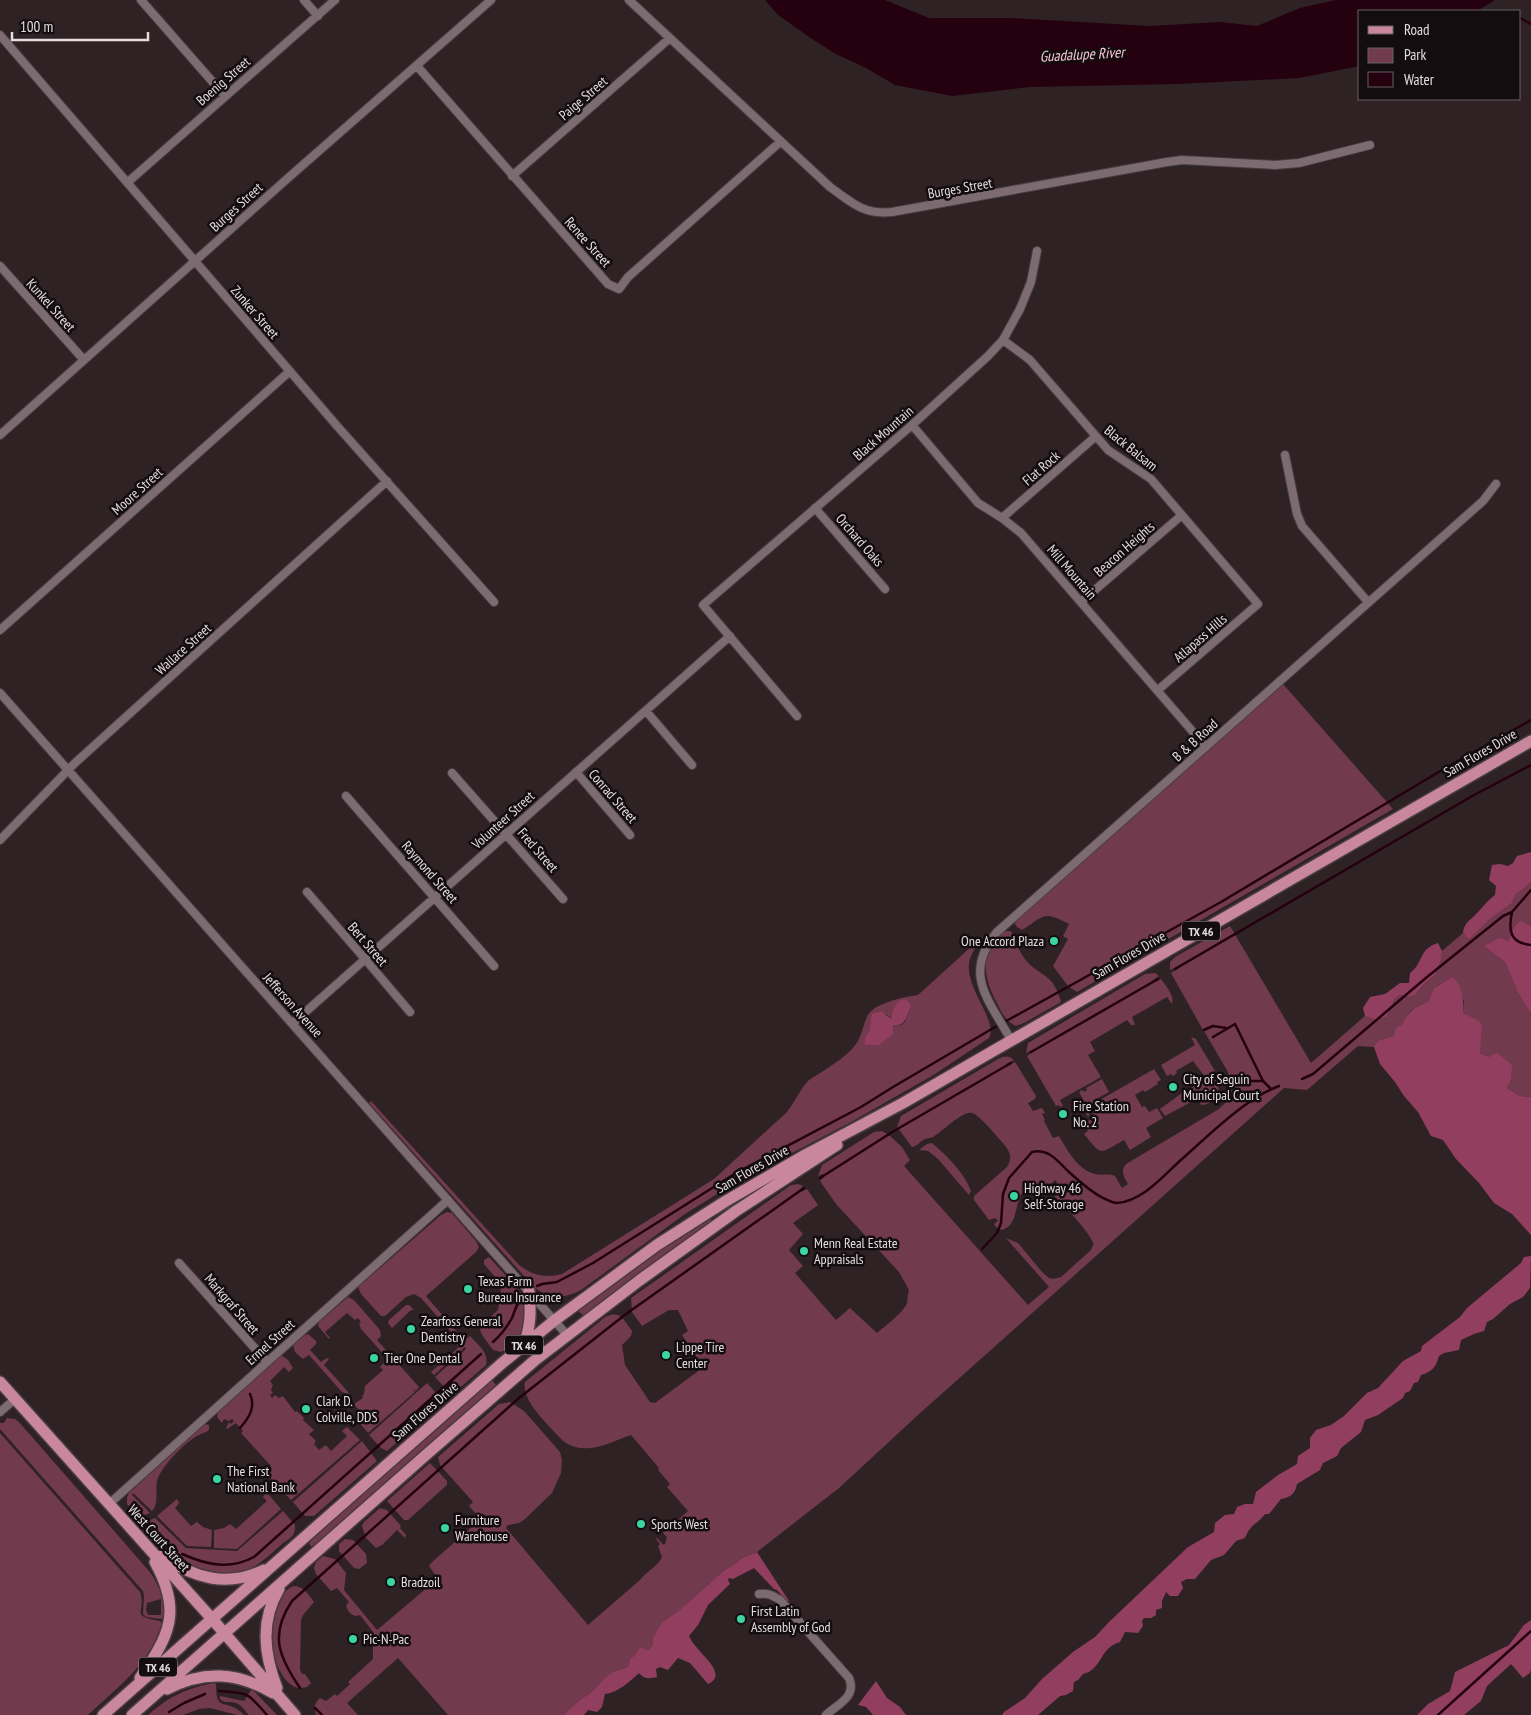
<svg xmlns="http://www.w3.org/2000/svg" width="1531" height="1715" font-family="'PT Sans Narrow',sans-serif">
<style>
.green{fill:#723a4d;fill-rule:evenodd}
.forest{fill:#923f5f}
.water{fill:#25000f}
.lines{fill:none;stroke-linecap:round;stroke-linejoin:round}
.stream{stroke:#25000f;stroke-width:2.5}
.minor-casing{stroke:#483d41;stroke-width:10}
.primary-casing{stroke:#483d41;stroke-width:14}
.minor{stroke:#7c6c71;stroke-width:8}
.primary{stroke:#c9879d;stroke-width:11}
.poi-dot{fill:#3bd4a4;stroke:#130d0f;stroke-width:2}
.labels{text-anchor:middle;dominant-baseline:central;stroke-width:5;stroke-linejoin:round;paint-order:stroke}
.shield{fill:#130d0f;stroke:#a69ea1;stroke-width:1}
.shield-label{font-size:12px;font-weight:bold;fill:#e5dcdf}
.street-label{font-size:14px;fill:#e5dcdf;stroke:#130d0f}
.poi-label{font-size:14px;fill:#e5dcdf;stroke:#130d0f;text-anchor:start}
.water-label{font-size:15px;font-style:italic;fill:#f6c5d4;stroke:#130d0f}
</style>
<rect width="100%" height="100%" fill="#2f2225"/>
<!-- green -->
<path class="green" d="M1283 684 1393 809 1077 992 1068 986 1053 966 1068 939 1063 936 1069 924C1042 910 1045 916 1022 930L1017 927 1014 922 1015 920Z
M1531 880V926L1520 920 1514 927 1508 941 1485 946 1505 962 1518 993 1531 1014V1097L1520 1096 1507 1088 1511 1080 1489 1057 1480 1053C1479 1027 1490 1025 1463 1013L1464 1001 1452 977 1434 988 1428 1002C1401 1010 1410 1022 1395 1036 1387 1042 1380 1038 1374 1047L1358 1046 1307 1090 1284 1088 918 1415 839 1488 757 1552 742 1558 737 1562 722 1572 690 1601 653 1638V1645L648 1650 640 1647 634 1656 630 1658 628 1667 613 1672 594 1690 576 1703 563 1715H448L398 1658 347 1703 358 1715H316C314 1708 314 1703 320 1698L326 1701 335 1694 337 1696 350 1684 348 1682 373 1659V1632L360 1615 356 1616C351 1615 347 1611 346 1605L349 1602 337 1588 331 1591 316 1574 314 1568 316 1562 323 1556 335 1559 346 1573 344 1590 377 1630 435 1581 436 1576 429 1566 431 1563 481 1519 469 1506 473 1502 440 1465 438 1457 499 1404 510 1402 524 1411 560 1452 562 1460 561 1473 552 1493 525 1519 519 1523 508 1525 506 1528 588 1625 640 1580C646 1572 658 1566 662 1557L658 1546 660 1544 656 1539 657 1538 664 1545 665 1544 667 1537 663 1533 688 1511 667 1487 670 1484 658 1470 659 1468 631 1435C608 1443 586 1457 563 1441 551 1427 521 1402 525 1382L604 1318C619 1308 624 1320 632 1331L631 1336 622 1345 625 1365 650 1402 655 1403 701 1369V1364L682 1335 688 1331 678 1310H669L642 1326 632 1312 631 1298 791 1185 798 1184 803 1186 800 1190 801 1192 807 1189 818 1205 793 1223 803 1234 789 1250 803 1266 795 1273 836 1320 850 1308 877 1333C884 1327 904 1312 907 1303 908 1299 907 1295 909 1290L899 1272 836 1204 820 1181 824 1177 823 1174 818 1176 822 1165 874 1132 882 1131 890 1136 902 1147 910 1160 904 1166 1028 1305 1049 1287 1006 1238 1018 1243 1042 1272 1049 1278 1053 1279 1061 1277 1091 1250C1092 1247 1094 1246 1093 1243 1091 1234 1063 1204 1055 1197L1057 1182 1055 1180 1048 1187C1043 1187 1036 1184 1032 1186 1011 1192 1022 1225 1002 1230L996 1227 994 1224 998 1221 995 1218 989 1220 974 1200V1196L1007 1167C1013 1157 1010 1152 1003 1143 997 1137 980 1115 972 1113 962 1111 942 1132 933 1137 931 1138 927 1138 925 1139 920 1141 918 1146 912 1147L897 1127 901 1116 998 1059C1003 1056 1009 1055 1014 1060L1006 1064 1008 1066 1015 1062 1036 1096 1035 1099 1028 1103 1033 1111 1042 1108 1045 1113 1042 1114 1045 1120 1044 1121 1053 1138 1059 1136C1067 1150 1078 1170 1095 1174 1102 1176 1108 1173 1115 1176L1122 1188 1128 1184C1124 1177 1120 1171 1126 1164L1219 1109 1227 1101 1231 1085 1242 1082V1080L1231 1083 1228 1072 1204 1031 1208 1029 1207 1027 1203 1030 1171 973 1179 968 1178 966 1170 970V962L1175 957 1230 926 1311 1063 1365 1016 1375 1020 1387 1017 1394 1000 1400 995 1409 997 1415 995 1422 986 1436 974 1442 951 1463 933 1469 938 1490 919 1512 903 1516 894 1525 888Z
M1005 931H1010C1019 938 1016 946 1022 955 1036 977 1053 970 1061 1002L1024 1023 1016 1026C1007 1022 1002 1014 998 1005 984 980 977 951 1005 931Z
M983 936C977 945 970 954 969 964 966 990 998 1020 989 1038L932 1076 851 1122 733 1184 685 1214 581 1290C565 1299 547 1299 533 1286L369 1103 371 1101 519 1265C534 1276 545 1278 562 1274L714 1179 787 1112C795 1102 800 1089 809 1080 824 1070 846 1058 856 1044 862 1036 863 1024 868 1015 875 1003 904 997 918 995ZM911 1007 905 1022 901 1025 869 1032 871 1021 887 1015 892 1019Z
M1155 973 1159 976 1153 980 1155 982 1161 979C1166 986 1175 996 1172 1004L1167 997 1132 1017 1135 1025H1131L1127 1020 1090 1042 1095 1051 1088 1055 1101 1077 1060 1100 1063 1106 1061 1107 1059 1105 1056 1106 1027 1056 1036 1050 1034 1049 1026 1053 1028 1043 1145 974Z
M1191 1037 1196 1039 1215 1071 1205 1077 1193 1061 1176 1071 1177 1073 1173 1076 1171 1074 1167 1076 1161 1065 1195 1045Z
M1154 1069 1161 1080 1157 1082 1158 1084 1145 1092 1143 1090 1135 1095 1142 1107 1145 1106 1149 1112 1157 1108 1163 1118 1146 1128 1151 1137 1130 1150 1124 1140C1098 1154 1103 1157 1084 1134L1088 1131 1084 1123 1090 1120 1100 1100Z
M1216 1074C1222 1087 1218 1104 1201 1105L1198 1098 1193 1100 1187 1090Z
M1102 1079 1109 1092 1098 1098 1088 1117 1084 1109 1087 1107 1079 1092 1082 1090 1084 1092 1087 1090 1086 1088Z
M1182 1093 1184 1095 1186 1094 1191 1102 1165 1116 1160 1109Z
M932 1143C947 1156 964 1172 971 1191L969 1195 938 1159 928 1151 919 1150 927 1144Z
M447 1212 452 1213 476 1241 479 1247 476 1252 426 1296 464 1340 470 1336C478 1345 489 1352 486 1365L454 1393 445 1388 435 1377 466 1349 465 1347 434 1375 431 1372 459 1347 456 1344 459 1341 421 1298 414 1294 406 1297 385 1316H381L361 1294 358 1287 441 1215Z
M709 1218 713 1221 587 1314 583 1315 579 1312 581 1308 665 1247Z
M489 1257 508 1278 507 1279 508 1281H510C516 1286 522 1292 525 1299 531 1318 519 1345 501 1352L493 1350 482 1335 480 1330 481 1326 498 1310 501 1294 500 1283 484 1264V1260Z
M348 1297 354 1300 380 1330 381 1336 377 1340 419 1387 416 1391 413 1389 415 1392 368 1433 357 1420V1417L361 1413 354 1404 363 1398 362 1396 364 1394 365 1386 383 1370 380 1367 388 1359 361 1329 359 1324 361 1322 358 1318 355 1320 347 1313 325 1332 330 1338 329 1339 318 1326 319 1322Z
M406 1305H409L414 1310H411L392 1328 388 1323 389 1320Z
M308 1334 316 1341V1344L310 1350 321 1362 327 1358 329 1359 324 1365 349 1393 347 1395 341 1391 309 1355 303 1359 295 1352 293 1345 305 1335Z
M281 1355 288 1360 293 1368 289 1372 284 1367 270 1381 273 1385 271 1390 273 1393 270 1395 272 1398 275 1395 279 1398 283 1396 295 1412 297 1411 304 1418 303 1420 314 1430 309 1434 316 1441 314 1444 319 1450 326 1445 331 1451 347 1436 342 1431 347 1427 360 1440 291 1500 266 1473 271 1466 241 1433 243 1431 236 1423 227 1429 226 1428 229 1422 231 1424 234 1421 232 1419 229 1421 224 1419 222 1423 217 1417 218 1412Z
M492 1380 496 1385 316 1545 312 1547 309 1544 311 1540Z
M427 1383 438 1395 442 1403 387 1451 381 1448 369 1435Z
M7 1418 15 1419 19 1422 149 1571C159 1584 165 1600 163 1617L161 1619 146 1617 143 1614 144 1596 143 1591 0 1429V1423H4ZM161 1599V1615H148L146 1610 147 1603Z
M204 1424 209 1425V1430C205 1433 200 1434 195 1437 183 1445 164 1464 158 1478 154 1488 160 1503 152 1511L133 1493 132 1495 150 1513C140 1518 134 1512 127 1504V1497L129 1493Z
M0 1433 140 1592C147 1612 128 1616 160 1621L162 1623C150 1664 118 1687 88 1715H0Z
M362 1441 377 1461 314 1516H305L293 1502Z
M430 1463 447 1481V1485L408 1520H404L387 1501Z
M265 1494H268L281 1509 237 1549 214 1548V1530L224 1528 230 1524 236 1529 267 1501 263 1497Z
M177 1499 179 1503 175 1508 191 1526 197 1522 203 1527 212 1530 211 1547 187 1546 157 1516Z
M380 1508 387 1510 401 1526 400 1528 406 1535 405 1538 397 1530 382 1545 376 1548 366 1538 362 1526 364 1522Z
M283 1511 295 1525C295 1527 295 1530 294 1533 293 1537 286 1541 283 1543 269 1556 242 1582 222 1573L220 1575 193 1567 144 1522 155 1518 186 1548 237 1551Z
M345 1539 353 1540 366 1554 367 1563 359 1569 354 1568 339 1551V1544Z
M293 1586C303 1586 309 1594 314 1602L303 1615 301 1620 300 1670 302 1674H305L311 1683 307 1687 301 1688 299 1686 298 1688C277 1682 272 1649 270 1631L272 1629C268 1616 280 1592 293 1586Z
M213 1683 216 1684C216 1715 226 1696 244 1715H237L210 1708 199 1709 183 1715H148C170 1696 185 1689 213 1683Z
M252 1689 277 1715H249C245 1711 242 1705 236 1703 230 1701 225 1704 220 1699V1696L244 1701Z"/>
<!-- forest -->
<path class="forest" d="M1531 852V881L1525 888 1516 894 1512 903 1490 919 1469 939 1463 933C1464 922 1471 920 1477 913 1484 906 1488 900 1495 895L1496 886 1489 880 1492 865 1500 864 1508 866 1513 863 1517 856Z
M1520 920 1531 926V1030V1014L1518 993 1505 962 1484 946 1500 938 1508 941 1514 927Z
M1438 943 1442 951 1441 958 1436 974 1422 986 1415 995 1409 997 1400 995 1394 1000 1387 1017 1375 1020 1365 1016 1363 1008 1370 997 1385 994 1400 983H1409L1410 973C1424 963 1418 949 1438 943Z
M1452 977C1463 985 1464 1000 1463 1013L1478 1020 1482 1025 1480 1053 1489 1057 1497 1053 1512 1065 1511 1080 1507 1088 1520 1096 1531 1097V1235L1512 1214 1494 1203 1479 1183 1456 1159 1443 1140 1431 1136 1418 1112 1404 1096 1395 1082 1380 1064 1374 1047 1378 1041 1394 1036 1396 1028 1402 1025C1408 1012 1415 1006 1428 1002L1434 988Z
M904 999 909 1002 911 1007C906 1017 906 1026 893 1026V1034L879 1045H865C864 1040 865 1036 869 1032L872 1014 882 1011 884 1014 892 1019C892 1010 895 1002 904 999Z
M1531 1256 1530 1288 1523 1297 1510 1304 1493 1319 1487 1322 1484 1331 1474 1334 1461 1340 1459 1350 1444 1353 1439 1356C1436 1367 1432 1372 1421 1375L1418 1382 1414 1383 1410 1391 1405 1393 1403 1398 1378 1415 1365 1420 1361 1432 1341 1448 1337 1456 1323 1463 1320 1470 1297 1484C1295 1494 1291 1497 1281 1499L1269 1514H1265C1257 1525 1251 1523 1245 1538L1236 1541 1224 1555 1211 1560 1195 1579H1187L1181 1582 1183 1588 1178 1596H1170L1166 1592 1162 1601V1608L1156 1610V1615L1151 1618H1144L1142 1621 1143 1626 1138 1633 1125 1632 1120 1642C1100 1647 1102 1670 1083 1674L1078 1680 1074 1682 1073 1691 1066 1695 1060 1696 1038 1715H1002L1004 1712 1025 1698 1042 1679 1073 1652 1095 1637 1109 1622 1188 1547 1214 1532 1215 1523 1225 1515 1234 1514 1237 1507 1245 1504H1253L1256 1492 1278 1475 1297 1464 1298 1456 1310 1448V1438L1316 1430 1331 1425 1344 1416 1367 1393 1378 1388 1403 1361 1421 1351 1422 1346 1460 1317 1467 1308 1521 1263 1524 1257Z
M757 1552 789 1601H787L777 1590 774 1589 754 1568 733 1579 729 1578 728 1580 730 1584 708 1605 698 1625 689 1636C695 1652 731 1673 708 1684L690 1663 678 1658 668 1670 660 1667 656 1669 657 1677C649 1679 644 1679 639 1673 629 1682 619 1692 605 1694L602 1707 597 1712 588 1710 584 1715H563L576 1703 594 1690 605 1678 613 1672 628 1667 630 1658 634 1656 640 1647 648 1650 653 1645V1638L662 1623 680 1610 722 1572 737 1562 742 1558Z
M1531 1620V1669L1530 1673 1523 1678 1511 1664 1487 1686 1481 1701 1464 1715H1417L1428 1704 1450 1691 1455 1672 1509 1645 1524 1625Z
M876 1681 887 1698 900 1707 906 1715H873L866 1707 858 1705Z"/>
<!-- water -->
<path class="water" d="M765 0H885L929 18H1010L1149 26 1220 22 1257 26 1300 8 1335 0H1495L1477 11H1360V66L1299 78 1178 84 1030 87 952 96 895 85 866 68 836 54 812 39 778 15Z"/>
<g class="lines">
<!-- stream -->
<path class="stream" d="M1520 18 1531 24
M1512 912C1508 931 1510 943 1531 945
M1175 969 1474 795 1531 765
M1204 1030 1213 1026 1226 1028
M1213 1037 1235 1024 1263 1081
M1031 1052 1158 979
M1302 1079 1313 1074 1427 977 1503 916 1512 912 1531 890
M1231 1084 1243 1081H1263L1271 1089
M820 1178 894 1131 1011 1063
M982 1249 997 1233 1001 1223 1003 1194 1009 1178 1032 1152C1050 1148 1059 1163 1070 1173 1080 1182 1091 1192 1103 1198 1108 1200 1112 1203 1117 1203 1143 1201 1164 1175 1182 1159 1210 1134 1245 1099 1279 1086
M537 1286 542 1284 557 1282 593 1263 736 1173 861 1107 893 1087 990 1030 1221 902 1442 770 1531 720
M493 1342C501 1335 507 1327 512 1318 515 1311 516 1304 521 1299
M240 1428C249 1418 256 1407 250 1394
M182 1554C207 1565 230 1570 254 1557L481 1354
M300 1688C279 1657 269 1635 292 1601L519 1398 626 1314 804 1188
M219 1691C249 1693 247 1692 267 1715
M315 1708 322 1715
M169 1712 184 1703 205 1694
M1438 1715 1531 1631"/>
<defs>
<path id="minor" d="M141 0 225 96
M304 0 318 16
M629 0 830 187C852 203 864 215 892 212L1167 162 1182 160 1275 165 1299 163 1370 145
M0 35 338 427 494 602
M417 66 608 284 619 289 628 277 780 142
M512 176 670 38
M128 182 335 0
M0 266 84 360
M1003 340 1030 360 1108 450 1151 479 1258 604 1158 690
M912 425 978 503 1002 518 1021 533 1206 747
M0 435 288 178 491 0
M1285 455 1297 514 1302 526 1368 602
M815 508 885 589
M1002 518 1095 437
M1081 602 1182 515
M0 630 290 371
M0 693 567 1335
M646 711 692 765
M797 716 703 605 912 425 988 356 1003 340 1020 309 1031 282 1037 251
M576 772 630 835
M452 773 563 899
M346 796 494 966
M0 840 75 763 387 481
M307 892 365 959 410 1012
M293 1023 730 636
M1011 1040C989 1000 962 974 997 932L1483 501 1496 484
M179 1263 267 1362
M0 1412 15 1399
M109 1504 448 1200
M759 1594C768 1593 772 1595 780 1600L849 1678C857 1697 838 1704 826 1715"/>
<path id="primary" d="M523 1346C531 1328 531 1311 529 1291
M0 1382 213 1620 295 1715
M162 1556C194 1578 227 1588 264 1570
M140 1678C170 1635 182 1611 155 1562
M277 1688C264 1654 260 1621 279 1589
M167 1689C204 1670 237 1672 273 1693
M103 1715 501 1364 555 1320 657 1245 726 1201 805 1155 903 1103 1531 741
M132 1715 427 1454 534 1361 640 1280 736 1211 837 1145"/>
</defs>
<!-- minor casing -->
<use href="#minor" class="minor-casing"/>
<!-- primary casing -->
<use href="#primary" class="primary-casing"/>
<!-- minor -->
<use href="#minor" class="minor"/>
<!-- primary -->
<use href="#primary" class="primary"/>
</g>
<!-- markers -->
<g class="poi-dot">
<circle cx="1054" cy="941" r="5"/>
<circle cx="1173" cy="1087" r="5"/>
<circle cx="1063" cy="1114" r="5"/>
<circle cx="1014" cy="1196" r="5"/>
<circle cx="804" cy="1251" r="5"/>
<circle cx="468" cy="1289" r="5"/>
<circle cx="411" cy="1329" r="5"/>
<circle cx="666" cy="1355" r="5"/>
<circle cx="374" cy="1358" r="5"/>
<circle cx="306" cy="1409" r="5"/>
<circle cx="217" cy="1479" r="5"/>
<circle cx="641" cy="1524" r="5"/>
<circle cx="445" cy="1528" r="5"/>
<circle cx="391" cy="1582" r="5"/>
<circle cx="741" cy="1619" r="5"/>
<circle cx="353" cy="1639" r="5"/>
</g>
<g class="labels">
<!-- shield labels -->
<g class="shield">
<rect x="1182" y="921.5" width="38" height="19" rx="4"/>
<rect x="505" y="1335.5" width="38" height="19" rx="4"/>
<rect x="139" y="1657.5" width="38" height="19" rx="4"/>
</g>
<g class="shield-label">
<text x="1201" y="931">TX 46</text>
<text x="524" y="1345">TX 46</text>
<text x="158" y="1667">TX 46</text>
</g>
<!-- street labels -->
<g class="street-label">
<text transform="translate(223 81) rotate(-41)">Boenig Street</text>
<text transform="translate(583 98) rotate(-41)">Paige Street</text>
<text transform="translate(960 188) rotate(-10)">Burges Street</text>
<text transform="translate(236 207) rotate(-42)">Burges Street</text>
<text transform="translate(588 242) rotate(48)">Renee Street</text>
<text transform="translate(51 305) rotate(48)">Kunkel Street</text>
<text transform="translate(255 312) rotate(49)">Zunker Street</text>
<text transform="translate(883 433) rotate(-41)">Black Mountain</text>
<text transform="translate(1131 448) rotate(39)">Black Balsam</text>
<text transform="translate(1041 468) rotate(-41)">Flat Rock</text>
<text transform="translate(137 491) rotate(-42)">Moore Street</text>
<text transform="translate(860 540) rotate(49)">Orchard Oaks</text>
<text transform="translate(1124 549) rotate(-41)">Beacon Heights</text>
<text transform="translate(1072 572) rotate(49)">Mill Mountain</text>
<text transform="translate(1200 638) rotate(-41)">Atlapass Hills</text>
<text transform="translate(183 649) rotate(-42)">Wallace Street</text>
<text transform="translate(1195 740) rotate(-42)">B &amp; B Road</text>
<text transform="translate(1480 753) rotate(-30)">Sam Flores Drive</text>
<text transform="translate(613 796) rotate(49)">Conrad Street</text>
<text transform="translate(503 820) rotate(-42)">Volunteer Street</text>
<text transform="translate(538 850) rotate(49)">Fred Street</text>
<text transform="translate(430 872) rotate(49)">Raymond Street</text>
<text transform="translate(368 944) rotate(49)">Bert Street</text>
<text transform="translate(1129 955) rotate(-30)">Sam Flores Drive</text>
<text transform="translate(293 1005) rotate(48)">Jefferson Avenue</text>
<text transform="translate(752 1169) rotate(-30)">Sam Flores Drive</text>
<text transform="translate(232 1304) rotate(49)">Markgraf Street</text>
<text transform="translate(270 1342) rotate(-42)">Ermel Street</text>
<text transform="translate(425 1411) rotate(-41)">Sam Flores Drive</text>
<text transform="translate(159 1538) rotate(48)">West Court Street</text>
</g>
<!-- poi labels -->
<g class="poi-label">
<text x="1044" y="941" text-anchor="end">One Accord Plaza</text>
<text x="1183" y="1079">City of Seguin<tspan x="1183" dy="16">Municipal Court</tspan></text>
<text x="1073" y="1106">Fire Station<tspan x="1073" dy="16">No. 2</tspan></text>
<text x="1024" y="1188">Highway 46<tspan x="1024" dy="16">Self-Storage</tspan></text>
<text x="814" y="1243">Menn Real Estate<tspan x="814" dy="16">Appraisals</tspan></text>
<text x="478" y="1281">Texas Farm<tspan x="478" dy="16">Bureau Insurance</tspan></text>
<text x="421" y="1321">Zearfoss General<tspan x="421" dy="16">Dentistry</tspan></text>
<text x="676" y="1347">Lippe Tire<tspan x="676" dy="16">Center</tspan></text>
<text x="384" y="1358">Tier One Dental</text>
<text x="316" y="1401">Clark D.<tspan x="316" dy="16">Colville, DDS</tspan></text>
<text x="227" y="1471">The First<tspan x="227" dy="16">National Bank</tspan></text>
<text x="455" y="1520">Furniture<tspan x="455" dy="16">Warehouse</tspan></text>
<text x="651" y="1524">Sports West</text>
<text x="401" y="1582">Bradzoil</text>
<text x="751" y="1611">First Latin<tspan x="751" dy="16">Assembly of God</tspan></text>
<text x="363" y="1639">Pic-N-Pac</text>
</g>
<!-- water labels -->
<g class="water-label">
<text transform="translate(1082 54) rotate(-3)">Guadalupe River</text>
</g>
</g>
<!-- legend -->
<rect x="1358" y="10" width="162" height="90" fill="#130d0f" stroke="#676062"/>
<rect x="1368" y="26" width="25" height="8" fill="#c9879d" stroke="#676062"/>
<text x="1404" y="35" font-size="15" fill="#e5dcdf">Road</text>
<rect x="1368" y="48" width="25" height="15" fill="#723a4d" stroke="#676062"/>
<text x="1404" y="60" font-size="15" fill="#e5dcdf">Park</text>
<rect x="1368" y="72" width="25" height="15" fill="#25000f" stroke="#676062"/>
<text x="1404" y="85" font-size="15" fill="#e5dcdf">Water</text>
<!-- scale -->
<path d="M12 32v8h136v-8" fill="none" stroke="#e5dcdf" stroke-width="2.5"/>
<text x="20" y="32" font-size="15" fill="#e5dcdf" stroke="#130d0f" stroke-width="4" paint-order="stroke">100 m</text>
</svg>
